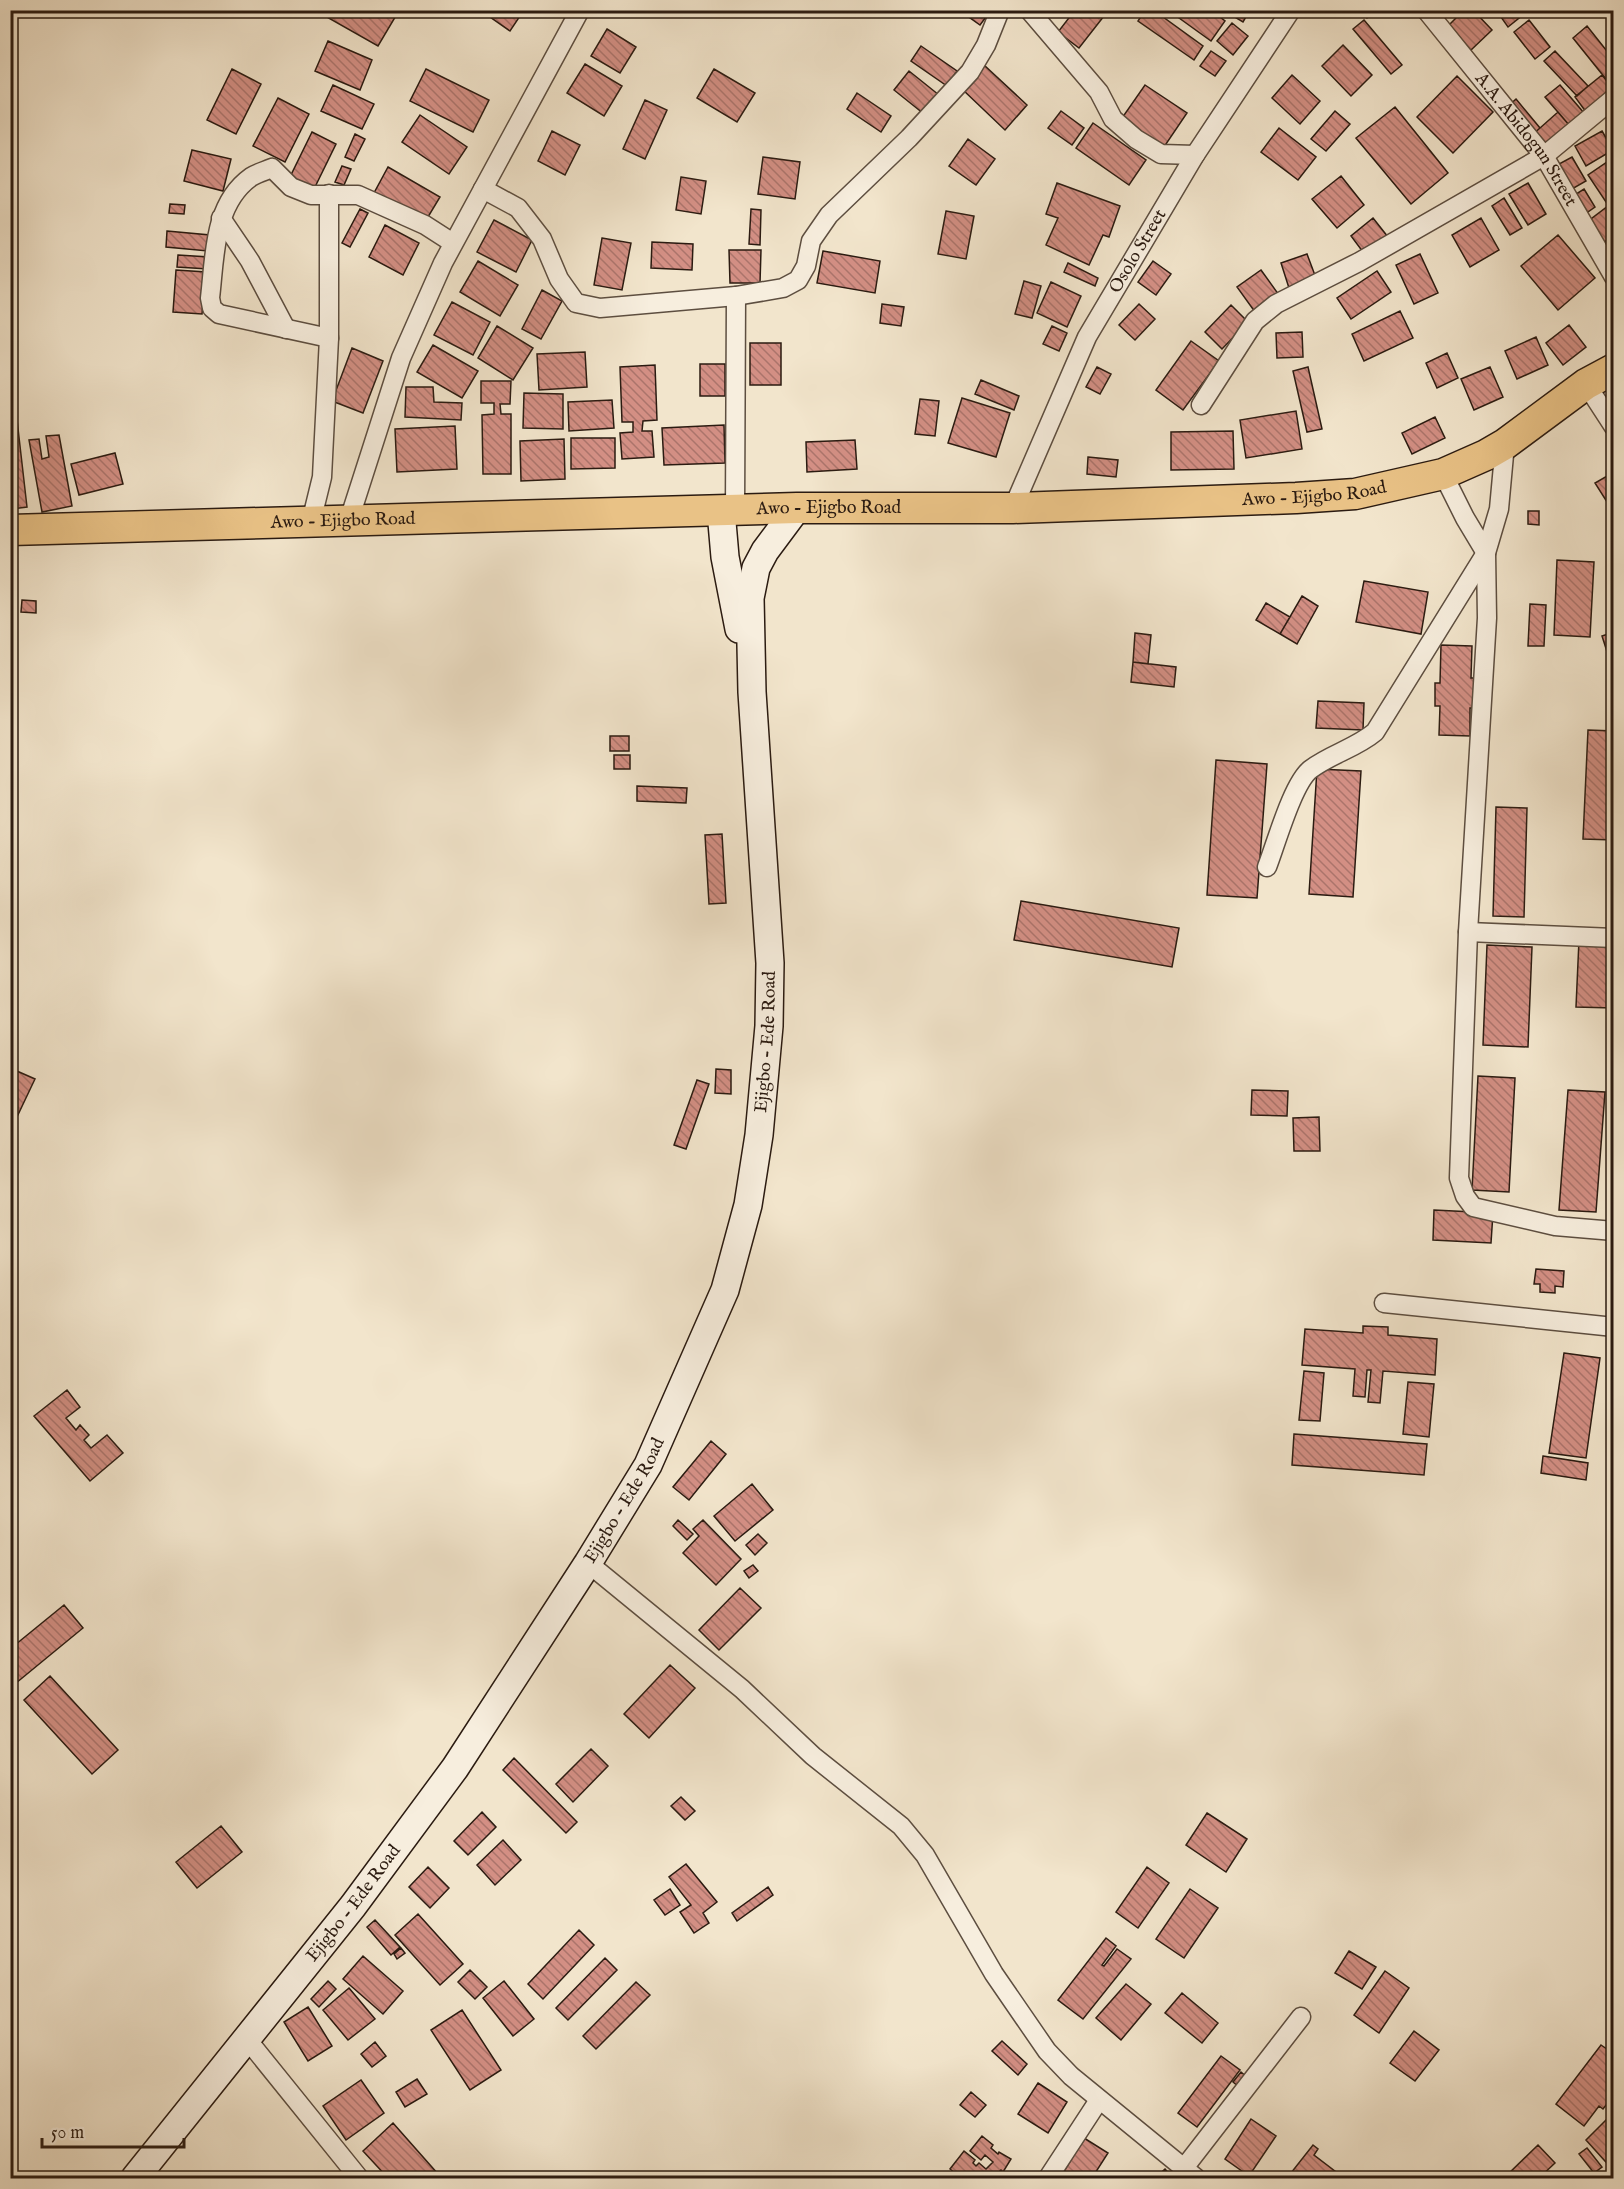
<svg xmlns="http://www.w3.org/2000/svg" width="1624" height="2189" font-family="'IM FELL English',serif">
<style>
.building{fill:url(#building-back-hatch);stroke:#2b1b11;stroke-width:1.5}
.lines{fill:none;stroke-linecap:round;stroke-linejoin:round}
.minor-casing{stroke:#5d4e40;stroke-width:21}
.secondary-casing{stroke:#2b1b11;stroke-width:30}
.primary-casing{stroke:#2b1b11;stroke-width:33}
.minor{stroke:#f7eede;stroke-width:18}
.secondary{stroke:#f7eede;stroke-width:27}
.primary{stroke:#e9c286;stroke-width:30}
.labels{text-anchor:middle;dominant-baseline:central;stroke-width:5;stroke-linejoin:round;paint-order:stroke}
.street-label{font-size:18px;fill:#2b1b11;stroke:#f7eede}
</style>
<defs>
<pattern id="building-back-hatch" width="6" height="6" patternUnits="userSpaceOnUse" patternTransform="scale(1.5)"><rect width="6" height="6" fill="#d38f84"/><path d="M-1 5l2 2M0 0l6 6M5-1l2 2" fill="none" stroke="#ab746b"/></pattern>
</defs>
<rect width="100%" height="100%" fill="#f2e5cc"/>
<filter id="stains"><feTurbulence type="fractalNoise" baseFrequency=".00333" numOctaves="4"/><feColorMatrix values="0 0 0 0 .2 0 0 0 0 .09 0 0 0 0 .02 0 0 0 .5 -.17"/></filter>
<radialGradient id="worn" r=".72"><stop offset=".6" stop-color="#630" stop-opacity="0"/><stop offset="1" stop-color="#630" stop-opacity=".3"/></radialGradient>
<!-- building -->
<path class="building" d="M328 10H391L397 14 378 46 325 16Z
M480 10H524L510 31Z
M970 10H986L989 13 980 25 966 15Z
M1075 10H1098L1104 16 1079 48 1058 32Z
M1145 10H1161L1159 14 1203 46 1194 60 1138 21Z
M1168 10H1211L1225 21 1211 41Z
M1223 10H1250L1243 22Z
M1360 10H1375L1367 18Z
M1464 10H1473L1492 30 1470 51 1447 27Z
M1496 10H1529L1508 27Z
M1364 20 1402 65 1391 74 1353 29Z
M1529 20 1550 47 1535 59 1514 32Z
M1232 23 1248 36 1233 55 1217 41Z
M1587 26 1614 60V89L1573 38Z
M607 29 636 47 620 73 591 56Z
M328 41 372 60 360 90 315 71Z
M1343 45 1372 75 1351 96 1322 66Z
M921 46 957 71 947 86 911 61Z
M1211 51 1226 61 1215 76 1200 66Z
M1555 51 1588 86 1577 96 1544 61Z
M585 64 622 86 604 116 567 93Z
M984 65 1027 105 1005 130 962 89Z
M232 69 261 84 236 134 207 120Z
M426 69 489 100 473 132 410 101Z
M714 69 755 93 737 122 697 98Z
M909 71 939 95 924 114 894 90Z
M1292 75 1320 101 1300 124 1272 98Z
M1602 75 1614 90 1586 112 1575 97Z
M1457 76 1493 112 1453 153 1417 117Z
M333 85 374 104 362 129 321 111Z
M1145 85 1187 113 1164 147 1122 118Z
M1560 85 1584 113 1569 125 1545 97Z
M857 93 891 116 881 132 847 109Z
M278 98 309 114 285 162 253 146Z
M1516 99 1540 128 1532 135 1507 107Z
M645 100 667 110 645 159 623 149Z
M1395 107 1448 173 1411 204 1356 138Z
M1061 111 1084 128 1072 145 1048 128Z
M1335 111 1350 124 1326 151 1311 139Z
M1558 112 1569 125 1541 149 1531 136Z
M420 115 467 147 449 174 402 142Z
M1093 123 1146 160 1129 185 1076 148Z
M1279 128 1316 157 1298 180 1261 152Z
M552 131 580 145 565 175 538 161Z
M1602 131 1613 150 1586 166 1575 146Z
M312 132 336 144 314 189 290 177Z
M355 134 365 139 354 161 345 157Z
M968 139 995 159 976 185 949 166Z
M192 150 231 159 223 191 184 181Z
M763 157 800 162 795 199 758 194Z
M1572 157 1586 181 1572 189 1559 164Z
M1613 158 1614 197 1606 202 1588 175Z
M342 166 351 169 344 185 335 182Z
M388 167 440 197 425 222 374 193Z
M1341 176 1364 205 1337 228 1312 199Z
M681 177 706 181 701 214 676 210Z
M1057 183 1120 206 1109 237 1103 235 1089 265 1046 245 1058 218 1046 214Z
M1528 183 1546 214 1528 225 1509 194Z
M1584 189 1595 207 1585 214 1573 196Z
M1504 198 1522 228 1510 235 1492 206Z
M1612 203 1614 235 1603 243 1587 222Z
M170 204 185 205 184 214 169 213Z
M360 209 368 213 350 247 342 243Z
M751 209 761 210 760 245 749 244Z
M946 211 974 216 966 259 938 254Z
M1373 218 1388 237 1366 256 1351 236Z
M1481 218 1499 250 1470 267 1452 235Z
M494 220 532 240 516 272 477 252Z
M385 225 419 243 403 275 369 257Z
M167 231 210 235 208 251 166 247Z
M1558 235 1595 278 1558 310 1521 266Z
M602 238 631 243 622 290 594 285Z
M652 242 693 244 692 270 651 268Z
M729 250H761L760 283H730Z
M823 251 880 261 875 293 817 283Z
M1307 254 1316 278 1289 288 1281 263Z
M1420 254 1438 293 1414 304 1396 265Z
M178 255 209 257 208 269 177 267Z
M478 261 518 285 500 316 460 292Z
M1153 261 1171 274 1156 295 1138 282Z
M1068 263 1098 278 1095 286 1064 272Z
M176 270 206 272 202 314 173 312Z
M1261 270 1279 295 1255 312 1237 287Z
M1377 271 1391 292 1351 319 1337 298Z
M1024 281 1041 286 1032 318 1015 314Z
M1051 282 1081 296 1067 327 1037 313Z
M542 290 562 301 541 339 522 329Z
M452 302 490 322 473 355 434 335Z
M882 304 904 307 901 326 880 323Z
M1139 304 1155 319 1135 340 1119 325Z
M1231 305 1248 322 1222 349 1205 332Z
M1400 311 1413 338 1364 361 1352 334Z
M1569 325 1586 347 1563 365 1546 343Z
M497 326 533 348 513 380 478 358Z
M1052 326 1067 333 1059 351 1043 344Z
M1302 332 1303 357 1277 358 1276 333Z
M1536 337 1548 365 1517 379 1505 351Z
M1191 341 1219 361 1183 410 1156 390Z
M750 343H781V385H750Z
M433 345 478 371 462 398 417 372Z
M352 348 383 361 363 413 332 401Z
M585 352 587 387 539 390 537 354Z
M1447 353 1458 378 1437 388 1426 363Z
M700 364H725V396H700Z
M655 365 657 420 643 421 642 431H652L654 457 622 459 620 433 633 432V422H622L620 367Z
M1097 367 1111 374 1100 394 1086 387Z
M1308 367 1322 429 1307 432 1293 371Z
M1490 367 1503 397 1474 410 1461 379Z
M981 380 1019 396 1014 410 975 394Z
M481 381H511L510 404H500L501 414H511V474H483L482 415 494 414V403H481Z
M406 387H433L434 402 462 403 461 420 405 417Z
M524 393 563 394V429L523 428Z
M962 398 1010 413 996 457 948 443Z
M920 399 939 401 935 436 915 434Z
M612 400 614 428 569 431 568 402Z
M16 411 27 507 12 509 10 412Z
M1296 411 1302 449 1246 458 1240 420Z
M1435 417 1445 438 1412 454 1402 433Z
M724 425 725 463 664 465 662 428Z
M455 426 457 469 397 472 395 429Z
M1233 431 1234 469 1171 470V432Z
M59 435 72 506 42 512 29 440 39 439 42 459 49 457 46 436Z
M571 438H615V468L571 469Z
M564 439 565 479 521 481 520 441Z
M855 440 857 469 807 472 806 442Z
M115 453 123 484 79 495 71 464Z
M1088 457 1118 460 1116 477 1087 474Z
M1614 472V513L1595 483Z
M1528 511H1539V525L1528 524Z
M1557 560 1594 562 1590 637 1554 635Z
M1364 581 1428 592 1421 634 1356 622Z
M1302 596 1318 606 1297 644 1280 634Z
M22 600 36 601V613L21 612Z
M1266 603 1290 617 1280 634 1256 620Z
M1530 604 1546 605 1544 646H1528Z
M1614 632V656L1609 658 1602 636Z
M1135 633 1151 635 1148 664 1133 662Z
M1441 645 1472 646 1471 678H1476L1475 708H1470V736L1439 735 1440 706H1435V683H1440Z
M1133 662 1176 667 1174 687 1131 682Z
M1318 701 1364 703 1363 730 1316 728Z
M1588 730 1614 731V840L1583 839Z
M610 736H629V751H610Z
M614 755H630V769H614Z
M1216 760 1267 764 1257 898 1207 895Z
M1317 769 1361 771 1353 897 1309 894Z
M637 786 687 788 686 803 637 801Z
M1496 807 1527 808 1524 917 1493 916Z
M722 834 726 903 709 904 705 835Z
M1021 901 1179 928 1172 967 1014 940Z
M1579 940 1614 941 1613 1008 1576 1007Z
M1487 945 1532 947 1528 1047 1483 1045Z
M10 1068 35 1079 15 1121 10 1119Z
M716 1069 731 1070V1094L715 1093Z
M1478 1076 1515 1078 1509 1192 1472 1190Z
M697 1080 709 1084 686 1149 674 1145Z
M1252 1090 1288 1091 1287 1116 1251 1115Z
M1568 1090 1605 1092 1596 1212 1559 1210Z
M1319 1117 1320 1151H1294L1293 1118Z
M1434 1210 1493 1213 1491 1243 1433 1240Z
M1536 1269 1564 1271 1563 1287 1555 1286V1293L1540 1292V1284H1534Z
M1363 1326 1388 1327V1335L1437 1339 1435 1375 1383 1371 1380 1403 1368 1402 1371 1370H1367L1365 1397 1353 1396 1355 1369 1302 1365 1305 1329 1363 1333Z
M1564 1353 1600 1358 1586 1458 1549 1453Z
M1304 1371 1324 1373 1320 1421 1299 1420Z
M1408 1382 1434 1384 1429 1437 1403 1434Z
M67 1390 80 1407 66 1418 76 1430 80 1425 89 1435 84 1440 91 1448 107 1435 123 1453 90 1481 34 1416Z
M1294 1434 1427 1444 1424 1475 1292 1465Z
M711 1441 726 1454 689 1500 673 1487Z
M1543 1456 1588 1463 1586 1480 1541 1473Z
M752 1484 773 1510 735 1541 714 1516Z
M678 1520 693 1534 687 1540 673 1526Z
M703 1520 741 1559 716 1585 683 1553 699 1536 693 1529Z
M758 1534 767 1543 755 1555 746 1545Z
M753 1565 758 1571 749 1578 744 1571Z
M740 1588 761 1608 719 1650 699 1630Z
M64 1605 83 1628 10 1688V1649Z
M670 1665 695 1688 649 1738 624 1714Z
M50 1676 118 1750 92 1774 24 1700Z
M591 1749 608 1766 573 1802 556 1784Z
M514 1758 577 1822 566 1833 503 1770Z
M681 1797 695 1811 685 1820 671 1806Z
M482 1812 496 1827 468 1855 454 1841Z
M1207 1813 1247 1839 1226 1872 1186 1845Z
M221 1826 242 1852 197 1888 176 1862Z
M503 1840 521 1860 495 1885 477 1865Z
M686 1864 717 1902 703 1913 709 1923 694 1933 680 1912 691 1905 669 1877Z
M428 1867 449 1888 430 1908 409 1887Z
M1147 1867 1169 1883 1138 1928 1116 1912Z
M768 1887 773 1895 737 1921 732 1913Z
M670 1889 680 1905 665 1915 654 1900Z
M1190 1889 1218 1908 1184 1958 1156 1939Z
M418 1914 463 1964 440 1985 395 1935Z
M375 1920 400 1947 391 1955 367 1927Z
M579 1930 594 1945 543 1999 528 1984Z
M1106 1938 1116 1946 1102 1965 1104 1966 1117 1949 1131 1959 1083 2019 1058 2000Z
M401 1948 405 1953 397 1959 394 1954Z
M1349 1951 1376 1967 1362 1989 1335 1973Z
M363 1956 403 1991 383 2014 343 1979Z
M605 1958 617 1970 568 2020 556 2008Z
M470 1970 487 1987 475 1999 458 1982Z
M1385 1971 1409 1988 1379 2033 1354 2015Z
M328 1981 336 1989 319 2007 311 1999Z
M504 1981 534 2019 513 2036 483 1998Z
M636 1982 650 1995 596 2049 583 2036Z
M1126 1984 1151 2004 1121 2040 1096 2018Z
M349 1988 375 2019 348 2040 323 2010Z
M1182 1993 1218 2023 1202 2043 1165 2013Z
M308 2007 332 2046 308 2061 284 2022Z
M462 2010 501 2070 470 2090 431 2030Z
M1414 2031 1439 2050 1415 2081 1390 2063Z
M1002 2041 1027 2064 1018 2075 992 2051Z
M375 2042 386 2056 372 2067 361 2054Z
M1601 2045 1614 2054V2095L1603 2109 1599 2106 1584 2126 1556 2104Z
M1221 2056 1240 2070 1197 2127 1178 2113Z
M1241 2072 1248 2078 1240 2088 1233 2082Z
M417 2079 427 2094 405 2107 396 2092Z
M361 2080 384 2113 346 2140 323 2106Z
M1038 2083 1067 2102 1048 2133 1018 2114Z
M971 2092 986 2105 975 2117 960 2105Z
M1614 2112V2171L1586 2140Z
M1251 2119 1276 2136 1249 2176 1225 2159Z
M393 2123 438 2174 433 2178H388L363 2151Z
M982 2136 993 2145 991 2148 998 2154 999 2152 1011 2159 1003 2172 1001 2170 993 2178H961L950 2169 964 2151 975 2160 973 2163 976 2166 979 2163 986 2169 993 2162 985 2155 981 2160 970 2151Z
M1084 2138 1108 2153 1092 2178H1060Z
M1313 2145 1318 2149 1314 2155 1344 2178H1287Z
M1538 2145 1555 2163 1539 2178H1504Z
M1587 2148 1602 2167 1594 2173 1579 2154Z
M1165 2169 1173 2178H1155Z"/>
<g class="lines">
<defs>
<g id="minor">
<path d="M1029 10 1099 92 1113 119 1136 139 1161 154 1195 155"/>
<path id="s1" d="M1426 10 1544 156 1614 277"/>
<path d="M483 189 518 208 542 239 559 279 576 303 600 308 736 296 783 288 798 280 806 266 811 241 829 215 909 138 970 72 986 45 1000 10"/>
<path d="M221 218 250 261 286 329"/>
<path d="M329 338 219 314 212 308 210 298C215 257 213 204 251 177 257 173 265 171 272 168L291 187 311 195H358L425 225 453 243"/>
<path d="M1586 384 1614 427"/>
<path d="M1201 405 1255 321 1276 304 1359 262 1544 156 1614 98"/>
<path d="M1443 474 1465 518 1486 553 1487 618 1468 932 1459 1178 1465 1196 1473 1207 1555 1226 1614 1231"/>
<path id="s2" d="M1013 508 1087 337 1195 155 1291 10"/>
<path d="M735 510 736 296"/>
<path d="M349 520 401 358 443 263 580 10"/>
<path d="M311 522 322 477 329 338V194"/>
<path d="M1267 867C1276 844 1293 782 1311 769 1331 754 1356 748 1375 732L1486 553 1499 509 1505 444"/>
<path d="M1468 932 1614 938"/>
<path d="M1384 1303 1614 1327"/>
<path d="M588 1563 742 1689 813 1756 901 1826 925 1855 994 1974 1047 2051 1071 2076 1196 2178"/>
<path d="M246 2038 359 2178"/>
<path d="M1184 2168 1301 2017"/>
<path d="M1048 2178 1099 2100"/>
</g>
<g id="secondary">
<path d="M721 511 725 557 739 629"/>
<path id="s3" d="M135 2178 353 1906 455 1768 588 1563 648 1465 725 1290 748 1205 759 1135 769 1026 770 963 752 692 750 598 756 568 765 551 797 508"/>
</g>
<g id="primary">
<path id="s4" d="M10 530 797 508H1013L1296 498 1355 494 1443 474 1486 455 1505 444 1586 384 1614 369"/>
</g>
</defs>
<!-- minor casing -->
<use href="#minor" class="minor-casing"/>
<!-- secondary casing -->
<use href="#secondary" class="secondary-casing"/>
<!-- primary casing -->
<use href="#primary" class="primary-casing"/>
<!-- minor -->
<use href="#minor" class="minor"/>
<!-- secondary -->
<use href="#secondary" class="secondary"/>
<!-- primary -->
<use href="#primary" class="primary"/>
</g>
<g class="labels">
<!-- street labels -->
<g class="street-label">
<text stroke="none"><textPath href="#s1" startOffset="164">A.A. Abidogun Street</textPath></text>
<text stroke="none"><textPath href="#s2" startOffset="286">Osolo Street</textPath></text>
<text stroke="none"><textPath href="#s4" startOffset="1305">Awo - Ejigbo Road</textPath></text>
<text stroke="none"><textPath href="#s4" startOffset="819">Awo - Ejigbo Road</textPath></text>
<text stroke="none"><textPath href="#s4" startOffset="333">Awo - Ejigbo Road</textPath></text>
<text stroke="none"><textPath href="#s3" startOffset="1323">Ejigbo - Ede Road</textPath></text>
<text stroke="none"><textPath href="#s3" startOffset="837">Ejigbo - Ede Road</textPath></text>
<text stroke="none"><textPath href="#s3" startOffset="351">Ejigbo - Ede Road</textPath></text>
</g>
</g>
<!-- margin -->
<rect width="1624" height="2189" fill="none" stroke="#f2e5cc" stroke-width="36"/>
<rect x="12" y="12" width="1600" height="2165" fill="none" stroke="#2b1b11" stroke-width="3"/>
<rect x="18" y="18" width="1588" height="2153" fill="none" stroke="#2b1b11" stroke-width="1.5"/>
<!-- scale -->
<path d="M42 2138v9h142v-9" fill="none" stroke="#2b1b11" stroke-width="3"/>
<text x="51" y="2138" font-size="18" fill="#2b1b11" stroke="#f7eede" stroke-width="4.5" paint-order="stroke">50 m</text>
<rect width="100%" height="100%" filter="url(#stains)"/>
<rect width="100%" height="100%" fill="url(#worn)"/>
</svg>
